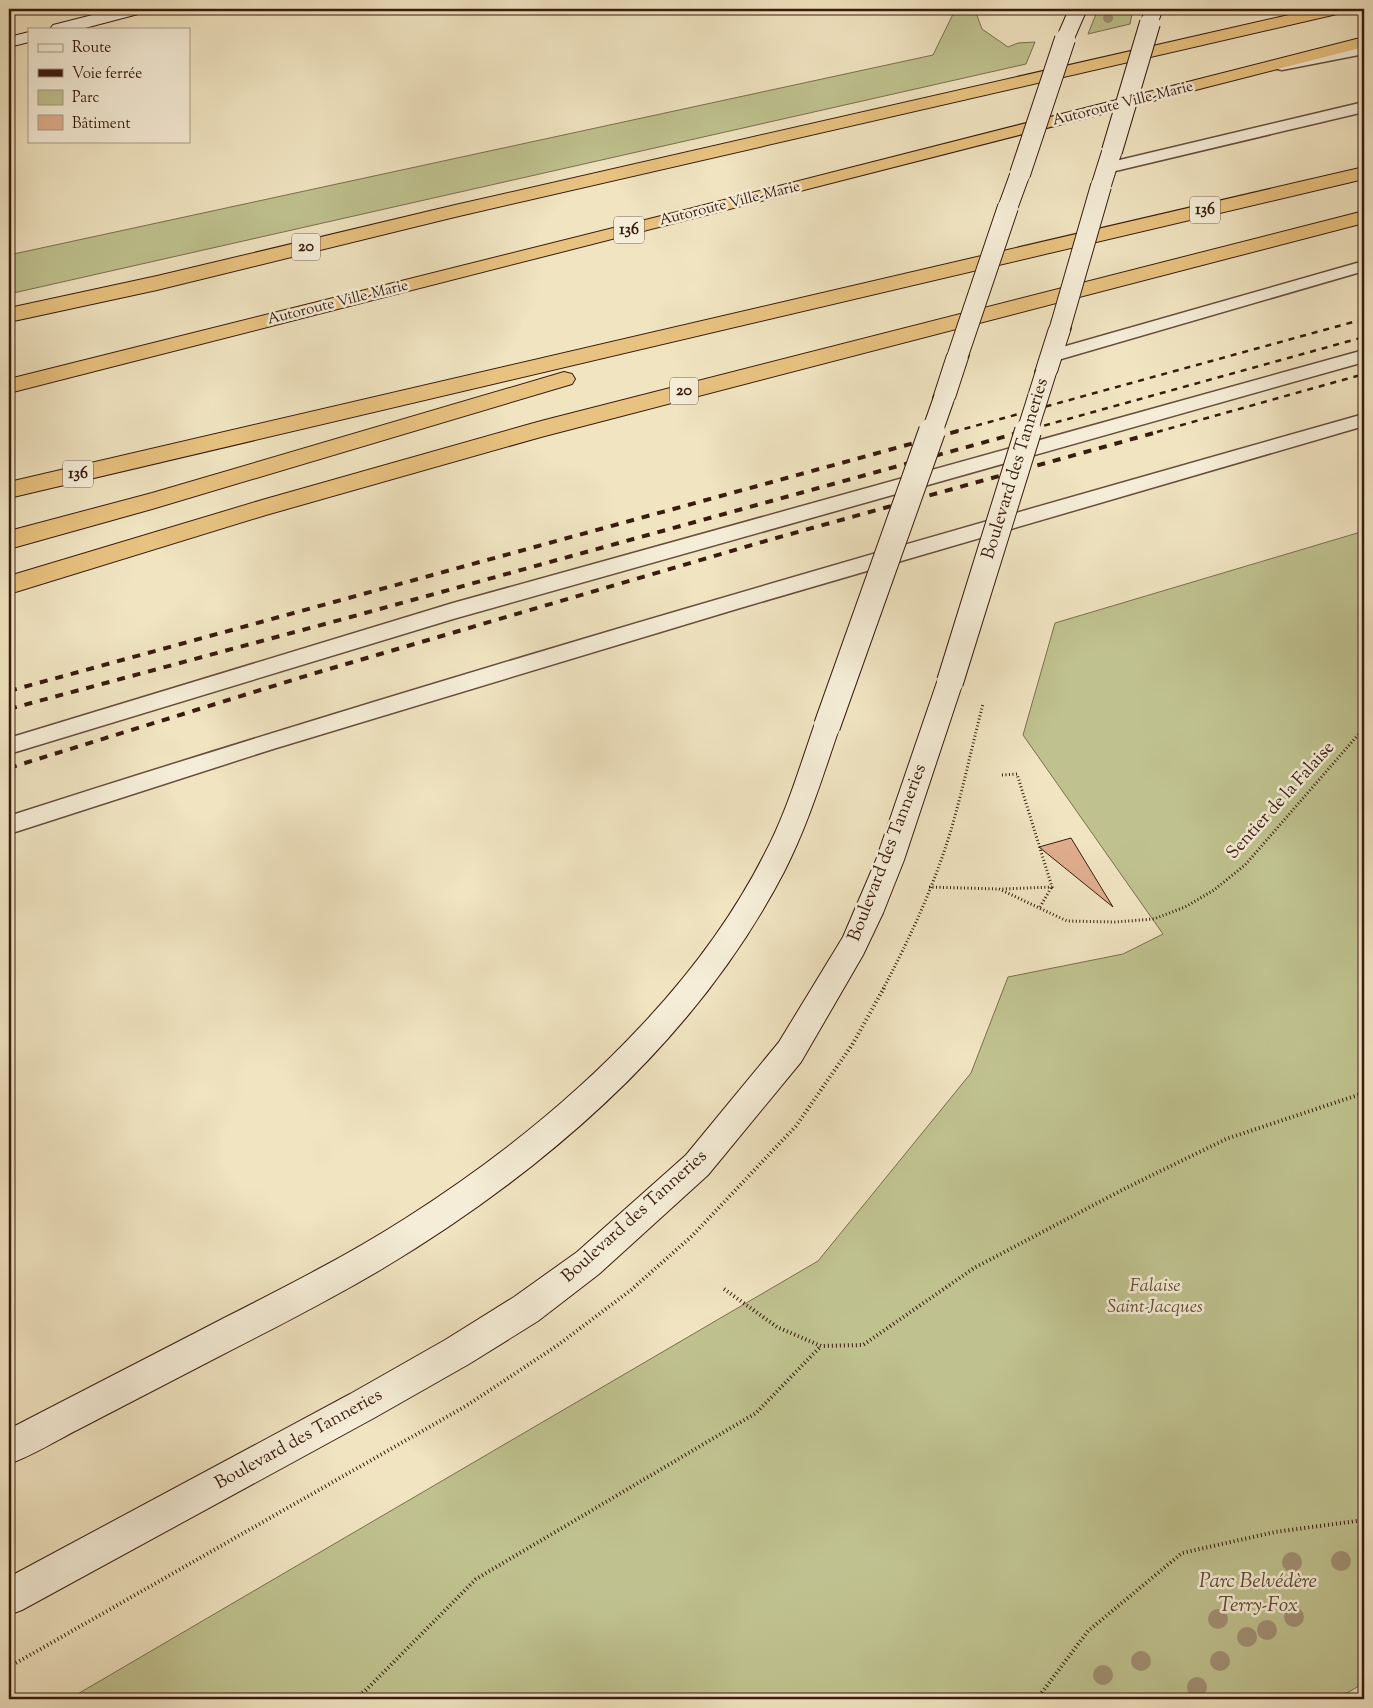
<svg xmlns="http://www.w3.org/2000/svg" width="1373" height="1708" font-family="'Sorts Mill Goudy',serif">
<style>
.green{fill:#bfc28f;stroke:#7c6e4f}
.building{fill:#e0ae8f;stroke:#391b0f}
.lines{fill:none;stroke-linecap:round;stroke-linejoin:round}
.lane-casing{stroke:#674d3c;stroke-width:3}
.secondary-casing{stroke:#391b0f;stroke-width:2}
.highway-casing{stroke:#391b0f;stroke-width:2}
.path-far1{stroke:#391b0f;stroke-width:3;stroke-dasharray:1 2.5;stroke-linecap:butt}
.path{stroke:#391b0f;stroke-width:4;stroke-dasharray:1 3;stroke-linecap:butt}
.lane{fill:#f5edd7;fill-rule:evenodd}
.secondary{fill:#f5edd7;fill-rule:evenodd}
.highway{fill:#e8c280;fill-rule:evenodd}
.rail-far1{stroke:#391b0f;stroke-width:2.5;stroke-dasharray:6 6;stroke-linecap:butt}
.rail{stroke:#391b0f;stroke-width:4;stroke-dasharray:8 8;stroke-linecap:butt}
.secondary-bridge-far1-casing{stroke:#391b0f;stroke-width:22;stroke-linecap:butt}
.secondary-bridge-casing{stroke:#391b0f;stroke-width:28;stroke-linecap:butt}
.secondary-bridge-far1{stroke:#f5edd7;stroke-width:20}
.secondary-bridge{stroke:#f5edd7;stroke-width:26}
.tree{fill:#a19174}
.labels{text-anchor:middle;dominant-baseline:central;stroke-width:5;stroke-linejoin:round;paint-order:stroke}
.far-street-label{font-size:15px;fill:#391b0f;stroke:#f5edd7}
.shield{fill:#f5edd7;stroke:#715a4b;stroke-width:1}
.shield-label{font-size:16px;font-weight:bold;fill:#391b0f}
.street-label{font-size:18px;fill:#391b0f;stroke:#f5edd7}
.park-label{font-size:18px;font-style:italic;fill:#614d35;stroke:#f5edd7}
.near-park-label{font-size:21px;font-style:italic;fill:#614d35;stroke:#f5edd7}
</style>
<rect width="100%" height="100%" fill="#f0e4c1"/>
<filter id="stains"><feTurbulence type="fractalNoise" baseFrequency=".004" numOctaves="4"/><feColorMatrix values="0 0 0 0 .2 0 0 0 0 .09 0 0 0 0 .02 0 0 0 .5 -.17"/></filter>
<radialGradient id="worn" r=".72"><stop offset=".6" stop-color="#630" stop-opacity="0"/><stop offset="1" stop-color="#630" stop-opacity=".3"/></radialGradient>
<!-- green -->
<path class="green" d="M1098 9H1133L1130 24 1088 34Z
M955 10 976 13 982 29 1008 47 1018 43 1035 42 1026 64 9 294V255L933 55Z
M1364 531V1683L1337 1699H69L818 1261 971 1073 1008 977 1123 954 1163 934 1023 735 1055 623Z"/>
<!-- building -->
<path class="building" d="M1071 838 1113 907 1039 847Z"/>
<g class="lines">
<defs>
<path id="lane" d="M1364 46V54L1282 70 1277 69 1275 66 1277 63 1282 62Z
M1364 102V112L1107 173 1101 171 1099 168 1101 165 1107 163Z
M1364 261V271L1051 362 1045 360 1042 356 1045 352Z
M1364 350V362L453 619 9 754V738L453 603Z
M1364 414V426L740 608 273 749 9 834V816C457 672 911 542 1364 414Z"/>
<path id="secondary" d="M116 9H145L142 13 81 29H50L53 25Z
M1069 9H1087L1074 39 1071 43 1065 44 1059 43 1056 39Z
M1145 9H1163L1156 27 1150 28 1144 27 1141 23Z
M29 32V42L9 47V37Z
M1112 145 1119 147 1122 151 1111 186 1108 190 1101 192 1094 190 1091 186 1102 151 1105 147Z
M1020 168 1027 170 1030 174 1018 207 1015 211 1008 213 1001 211 998 207 1010 174 1013 170Z
M1060 321 1068 323 1071 328 1057 372 1054 377 1046 379 1038 377 1035 372 1049 328 1052 323Z
M958 348 966 350 969 355 955 398 952 403 944 405 936 403 933 398 947 355 950 350Z
M950 672 959 675 963 682 904 860 883 913 863 955 801 1062 708 1175 599 1274 538 1321 469 1364 374 1418 22 1610 9 1615V1577L350 1394 445 1340 514 1297 577 1252 686 1155 779 1042 843 937 876 860 937 682 941 675Z
M827 716 836 719 840 726C823 775 808 825 784 872 696 1041 545 1171 382 1269 328 1301 271 1330 214 1359 170 1382 125 1405 81 1428 57 1440 34 1455 9 1464V1429C81 1392 154 1354 226 1317 287 1286 348 1255 406 1218 491 1164 572 1100 641 1026 689 975 732 918 764 855 786 814 799 769 814 726L818 719Z"/>
<path id="highway" d="M1315 9H1346L1343 13 1337 14 455 217 157 290 9 322V308L157 276 455 205Z
M1364 37V47L9 393V379L677 212Z
M1364 167V179L9 498V482Z
M1364 211V223L541 437 266 515 9 594V576L262 500 541 421Z
M564 372 572 374 575 379 572 384 152 509 9 549V531L152 493Z"/>
</defs>
<!-- lane casing -->
<use href="#lane" class="lane-casing"/>
<!-- secondary casing -->
<use href="#secondary" class="secondary-casing"/>
<!-- highway casing -->
<use href="#highway" class="highway-casing"/>
<!-- path-far1 -->
<path class="path-far1" d="M1002 775 1017 774 1052 887 1002 889
M929 887 999 889 1067 921 1115 922 1154 919 1185 907 1214 890 1245 865 1364 728
M1040 907 1051 888
M883 989C910 938 934 886 951 830 963 789 972 746 983 704"/>
<!-- path -->
<path class="path" d="M724 1289 777 1327 821 1346 863 1345 974 1268 1126 1188 1226 1139 1364 1093
M9 1667 466 1406 558 1345 631 1290 692 1236 796 1126 852 1045 884 988
M352 1699 365 1691 476 1579 756 1413 821 1346
M1037 1699 1088 1631 1182 1553 1275 1532 1364 1520"/>
<!-- lane -->
<use href="#lane" class="lane"/>
<!-- secondary -->
<use href="#secondary" class="secondary"/>
<!-- highway -->
<use href="#highway" class="highway"/>
<!-- rail-far1 -->
<path class="rail-far1" d="M953 432 1364 319
M1021 432 1364 337
M1157 432 1364 374"/>
<!-- rail -->
<path class="rail" d="M9 691 958 431
M9 709 347 618 1025 431
M9 768 312 674 769 540 1161 431"/>
<defs>
<path id="secondary-bridge-far1" d="M1112 151 1150 23
M1020 174 1065 39
M1060 328 1101 186
M958 355 1008 207
M932 432 944 398
M1027 432 1046 372"/>
<path id="secondary-bridge" d="M950 682 1028 431
M827 726 932 431"/>
</defs>
<!-- secondary-bridge-far1 casing -->
<use href="#secondary-bridge-far1" class="secondary-bridge-far1-casing"/>
<!-- secondary-bridge casing -->
<use href="#secondary-bridge" class="secondary-bridge-casing"/>
<!-- secondary-bridge-far1 -->
<use href="#secondary-bridge-far1" class="secondary-bridge-far1"/>
<!-- secondary-bridge -->
<use href="#secondary-bridge" class="secondary-bridge"/>
</g>
<!-- trees -->
<g class="tree">
<circle cx="1108" cy="18" r="5"/>
<circle cx="1341" cy="1561" r="10"/>
<circle cx="1292" cy="1562" r="10"/>
<circle cx="1294" cy="1617" r="10"/>
<circle cx="1218" cy="1619" r="10"/>
<circle cx="1267" cy="1630" r="10"/>
<circle cx="1247" cy="1637" r="10"/>
<circle cx="1141" cy="1661" r="10"/>
<circle cx="1220" cy="1661" r="10"/>
<circle cx="1103" cy="1675" r="10"/>
<circle cx="1197" cy="1687" r="10"/>
</g>
<g class="labels">
<!-- far-street labels -->
<g class="far-street-label">
<text transform="translate(1123 104) rotate(-14)">Autoroute Ville-Marie</text>
<text transform="translate(730 204) rotate(-14)">Autoroute Ville-Marie</text>
<text transform="translate(338 303) rotate(-14)">Autoroute Ville-Marie</text>
</g>
<!-- shield labels -->
<g class="shield">
<rect x="1190" y="196.5" width="30" height="27" rx="4"/>
<rect x="614" y="216.5" width="30" height="27" rx="4"/>
<rect x="292" y="233.5" width="28" height="27" rx="4"/>
<rect x="670" y="377.5" width="28" height="27" rx="4"/>
<rect x="63" y="460.5" width="30" height="27" rx="4"/>
</g>
<g class="shield-label">
<text x="1205" y="210">136</text>
<text x="629" y="230">136</text>
<text x="306" y="247">20</text>
<text x="684" y="391">20</text>
<text x="78" y="474">136</text>
</g>
<!-- street labels -->
<g class="street-label">
<text transform="translate(1016 469) rotate(-73)">Boulevard des Tanneries</text>
<text transform="translate(1281 801) rotate(-48)">Sentier de la Falaise</text>
<text transform="translate(888 853) rotate(-69)">Boulevard des Tanneries</text>
<text transform="translate(635 1217) rotate(-42)">Boulevard des Tanneries</text>
<text transform="translate(299 1440) rotate(-29)">Boulevard des Tanneries</text>
</g>
<!-- park labels -->
<g class="park-label">
<text x="1155" y="1287">Falaise<tspan x="1155" dy="21">Saint-Jacques</tspan></text>
</g>
<!-- near-park labels -->
<g class="near-park-label">
<text x="1258" y="1582">Parc Belvédère<tspan x="1258" dy="24">Terry-Fox</tspan></text>
</g>
</g>
<!-- margin -->
<rect width="1373" height="1708" fill="none" stroke="#f0e4c1" stroke-width="30"/>
<rect x="10" y="10" width="1353" height="1688" fill="none" stroke="#391b0f" stroke-width="2.5"/>
<rect x="15" y="15" width="1343" height="1678" fill="none" stroke="#391b0f"/>
<!-- legend -->
<rect x="28" y="28" width="162" height="115" fill="#f5edd7" stroke="#aa9987"/>
<rect x="38" y="44" width="25" height="8" fill="#f5edd7" stroke="#aa9987"/>
<text x="72" y="52" font-size="15" fill="#391b0f">Route</text>
<rect x="38" y="69" width="25" height="8" fill="#391b0f" stroke="#aa9987"/>
<text x="72" y="78" font-size="15" fill="#391b0f">Voie ferrée</text>
<rect x="38" y="90" width="25" height="15" fill="#bfc28f" stroke="#aa9987"/>
<text x="72" y="102" font-size="15" fill="#391b0f">Parc</text>
<rect x="38" y="115" width="25" height="15" fill="#e0ae8f" stroke="#aa9987"/>
<text x="72" y="128" font-size="15" fill="#391b0f">Bâtiment</text>
<rect width="100%" height="100%" filter="url(#stains)"/>
<rect width="100%" height="100%" fill="url(#worn)"/>
</svg>
